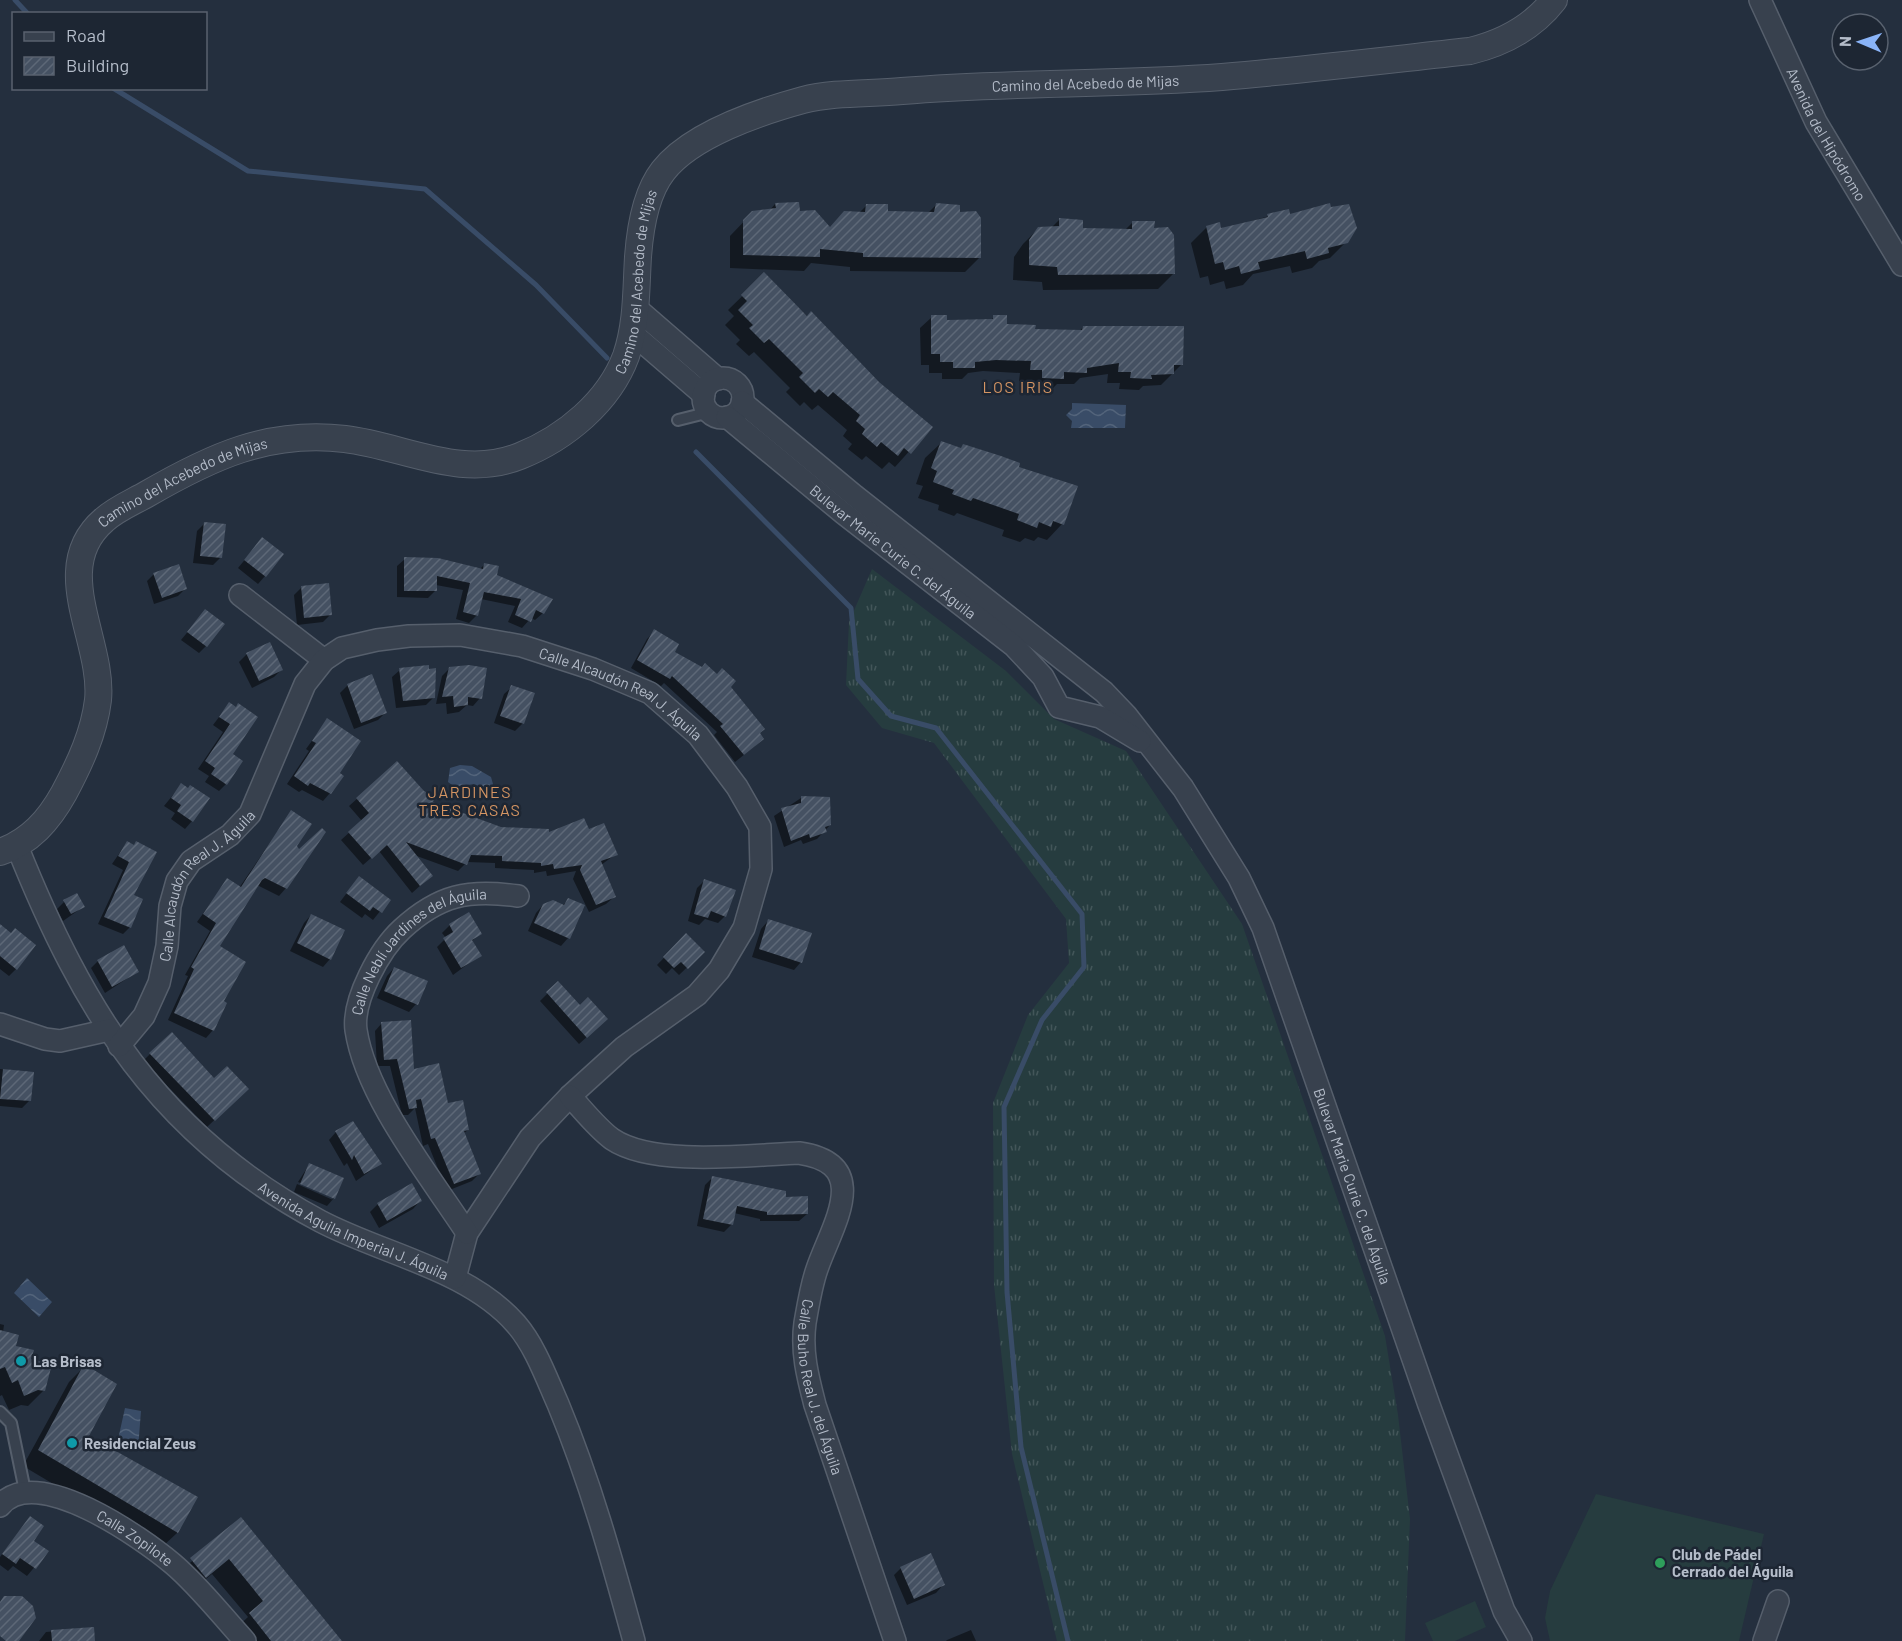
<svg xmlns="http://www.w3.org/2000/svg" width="1902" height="1641" font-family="Barlow,sans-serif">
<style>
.grass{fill:url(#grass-tufts)}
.pitch{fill:#263c3f}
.water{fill:url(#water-waves)}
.shadow{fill:#0007}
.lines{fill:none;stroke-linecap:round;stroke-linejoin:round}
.stream{stroke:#394c67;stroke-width:5}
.building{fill:url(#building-hatch)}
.service-casing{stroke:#565f6c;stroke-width:14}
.minor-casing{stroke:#565f6c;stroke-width:24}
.tertiary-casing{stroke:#565f6c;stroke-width:28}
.service{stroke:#38414e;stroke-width:10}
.minor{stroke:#38414e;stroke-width:21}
.tertiary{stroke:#38414e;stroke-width:26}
.culture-dot{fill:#0f9aa8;stroke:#1d2633;stroke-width:2}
.leisure-dot{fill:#2e9e5b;stroke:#1d2633;stroke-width:2}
.labels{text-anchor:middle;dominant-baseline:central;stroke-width:5;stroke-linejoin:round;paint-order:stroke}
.street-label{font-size:15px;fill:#b4bcc9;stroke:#1d2633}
.poi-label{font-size:15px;font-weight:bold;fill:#b4bcc9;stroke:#1d2633;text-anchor:start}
.neighbourhood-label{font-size:16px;letter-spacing:1.5px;fill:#d59563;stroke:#1d2633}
</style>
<defs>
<pattern id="grass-tufts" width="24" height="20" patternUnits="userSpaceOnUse" patternTransform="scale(1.5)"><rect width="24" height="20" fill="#263c3f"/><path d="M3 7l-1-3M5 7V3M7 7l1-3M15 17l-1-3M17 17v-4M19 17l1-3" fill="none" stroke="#435659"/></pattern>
<pattern id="water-waves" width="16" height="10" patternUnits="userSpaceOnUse" patternTransform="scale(1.5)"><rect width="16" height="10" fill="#394c67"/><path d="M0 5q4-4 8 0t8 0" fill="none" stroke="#53647b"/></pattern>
<pattern id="building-hatch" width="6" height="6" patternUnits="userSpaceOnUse" patternTransform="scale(1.5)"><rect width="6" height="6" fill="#455162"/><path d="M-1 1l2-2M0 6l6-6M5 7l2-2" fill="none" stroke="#5d6877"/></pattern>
</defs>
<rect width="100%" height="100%" fill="#242f3e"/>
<!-- grass -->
<path class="grass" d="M872 569 1006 671 1054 719 1126 751 1242 924 1385 1336 1398 1415 1410 1519 1405 1641H1057L1012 1454 994 1285 993 1103 1028 1015 1069 963 1066 919 934 743 882 728 846 685 849 622Z"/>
<!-- pitch -->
<path class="pitch" d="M1596 1494 1764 1534 1739 1641H1550L1545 1618 1550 1591Z
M1475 1601 1486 1627 1455 1641H1433L1425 1623Z"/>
<!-- water -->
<path class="water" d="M1072 403 1126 405 1125 428H1071L1072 421 1066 415 1072 409Z
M460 765 472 766 491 777 493 784 490 789 479 790 474 784 455 787 448 782 450 768Z
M27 1278 52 1302 39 1317 14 1293Z
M125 1408 141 1411 138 1449 117 1444Z"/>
<!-- shadow -->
<path class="shadow" d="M775 204 829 228 859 213 867 205 887 212 928 213 936 205 958 213 980 257 965 272 850 271V267L811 263 804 271 730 268V236L753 212 769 211Z
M1287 211 1288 216 1346 242 1330 258 1319 261 1312 268 1292 273 1290 266 1253 274 1243 285 1226 289 1224 281 1210 285 1208 276 1200 278 1191 243 1207 227 1220 230Z
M1060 219 1082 229 1125 230 1133 222 1153 230 1173 274 1158 289 1043 290 1042 282 1013 280 1014 257 1023 244 1039 228H1051Z
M764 275 878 383 931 427 895 467 889 462 882 469 866 456 862 460 848 449 852 444 843 436 847 430 818 405 812 410 804 402 800 406 786 392 790 388 754 352 749 356 736 344 740 340 725 325 734 316 728 310Z
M932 317 946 321H990L994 317 1005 326 1034 330 1079 332 1083 327 1182 364 1161 385 1143 386 1139 390 1119 389 1120 383H1107L1108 374 1080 378 1074 384H1057L1051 390 1031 389 1032 381H1019L1020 373 983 371 968 373 962 379H942V373H929V365H921L920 328Z
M941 443 1017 468 1062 524 1047 540 1038 537 1034 541 1025 538 1020 542 1002 536 1004 530 957 513 954 516 938 510 939 505 918 498 923 486 916 484 925 458Z
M205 523 220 558 213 565 193 563 197 531Z
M262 539 265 576 258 584 238 568Z
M405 559 480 569 484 565 543 613 535 620 531 618 522 628 508 622 515 606 481 599 477 615 469 623 456 619 463 590 436 585V590L428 598 397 597V566Z
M154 574 186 588 178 596 154 604 147 581Z
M302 587 331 614 323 622 297 625 294 595Z
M205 611 206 646 199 653 181 640Z
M655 631 673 652 729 686 758 733 755 746 735 762 714 735 717 732 664 683 661 686 631 668 647 639Z
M247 654 282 669 274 677 252 688 239 662Z
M450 668 480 698 473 706 467 705 459 712 447 714 446 703 436 704 442 676Z
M400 670 434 697 426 705 396 708 392 677Z
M348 685 385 713 378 720 354 729 340 693Z
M512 687 523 723 515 731 494 723 504 694Z
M229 704 235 708 231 754 226 784 219 791 205 782 209 776 198 769 223 732 213 725Z
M327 720 338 773 330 793 323 801 302 790 299 792 287 784 309 751 306 749Z
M397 763 430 803 501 828 548 835 588 831 616 854 601 865 614 897 606 904 589 912 573 879 576 871 547 876 546 871 534 873V870L495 868V863L467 862 458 871 414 855 431 876 412 893 379 851 363 865 341 840 362 821 349 806Z
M181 785 192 821 185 829 171 819 175 813 164 806Z
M801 798 830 825 817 839 803 844 801 840 784 847 774 816Z
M291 812 295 847 286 888 279 896 257 885 218 947 222 1002 213 1030 206 1038 168 1020 188 976 185 975 210 931 197 922 227 880 239 888Z
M127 842 133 846 132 895 130 927 123 934 98 924 123 870 112 864Z
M704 881 725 916 718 923 705 919 699 925 688 921 697 888Z
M352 886 389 900 373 920 365 914 362 918 340 902Z
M568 900V938L561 946 528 931 536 913 543 905 562 906Z
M64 902 83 907 63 921 57 909Z
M311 915 330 959 323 967 290 951 304 923Z
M768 921 801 962 794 970 752 957 761 929Z
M450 925 480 933 472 941 480 955 453 975 437 947 446 938 442 933Z
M0 935H11L16 969 9 976 0 969Z
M686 935 703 952 679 975 672 968 666 974 657 965Z
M98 961 137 972 105 993 91 968Z
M394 968 416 1004 409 1012 377 998 387 976Z
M558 983 599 1026 579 1044 540 1001Z
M382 1023 413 1071 468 1130 463 1134 480 1173 472 1181 447 1191 428 1144 423 1146 415 1108 408 1115H402L390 1066H377L375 1031Z
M150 1054 214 1080 247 1089 207 1127 143 1061Z
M0 1069 32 1073 29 1101 22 1108 0 1106Z
M336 1132 380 1164 356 1181 347 1163 344 1166 329 1140Z
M309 1165 342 1179 334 1198 327 1206 294 1192 297 1184 333 1200V1196L298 1182Z
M712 1178 784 1198 807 1214 799 1221H760V1219L734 1213 732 1224 724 1232 697 1226 705 1185Z
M420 1201 413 1209 379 1228 370 1212 378 1204Z
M0 1324 4 1325 3 1332 30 1360 43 1391 28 1406 21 1405 9 1410 2 1395 0 1396Z
M85 1366 87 1437 196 1497 177 1533 161 1548 23 1466 69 1382Z
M30 1518 32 1541 47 1552 27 1576 13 1566 8 1571 0 1565V1557Z
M241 1519 341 1641H243L234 1630 248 1617 212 1574 190 1592 176 1575Z
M901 1568 943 1585 936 1593 907 1605 894 1575Z
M93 1628 94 1641H39L46 1632Z
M971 1630 976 1641H946L947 1640Z"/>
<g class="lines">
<!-- stream -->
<path class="stream" d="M15 0 28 14
M113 88 248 171 425 189 536 285 607 358
M696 452 851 608 858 679 891 716 936 728 1082 914 1084 967 1042 1020 1004 1107 1007 1292 1021 1447 1068 1641"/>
</g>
<!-- building -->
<path class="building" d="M799 202 800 211 815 210 830 227 844 211 865 212 866 204H888V211L934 212 936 203 960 205V212L976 211 981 218V258L863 257V253L820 249V257L743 255V220L752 211 776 208 775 203Z
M1330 203 1331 207 1349 204 1357 228 1348 243 1328 248 1329 253 1307 259 1305 251 1258 262 1260 269 1241 274 1239 266 1225 270 1223 262 1215 264 1206 226 1220 222 1221 228 1268 217 1267 214 1289 209 1290 214Z
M1059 218 1083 220V228L1132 229V221H1155L1154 228 1168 227 1174 235 1175 274 1058 275 1057 267 1029 265V240L1038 227 1059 226Z
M764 272 807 316 811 311 879 382 933 427 911 454 904 448 898 456 881 442 877 447 862 434 865 429 856 421 860 415 833 392 828 397 819 389 815 393 799 377 803 373 769 339 764 343 749 328 753 325 738 310 747 301 741 295Z
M931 315H947V320L993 319V315H1007V324L1036 325 1035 329 1082 330 1083 326H1184L1183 365H1174V374L1151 375 1152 379 1130 378 1131 372H1118L1119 363 1087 368V373L1064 372V379L1042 378V370H1030L1031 361 996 360 975 362V368H953V362H940V354H931Z
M941 441 961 448 963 444 1001 456 1020 463 1019 467 1078 486 1064 525 1053 521 1051 527 1039 522 1037 528 1017 520 1019 514 973 498 971 501 952 494 954 490 933 482 937 471 931 468Z
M204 522 226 524 222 558 200 556Z
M262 537 284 554 266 577 244 560Z
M404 557 438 558 483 569 484 563 499 566 497 575 553 599 544 614 536 610 531 622 515 615 521 599 484 592 478 616 463 612 470 583 437 576V591H404Z
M179 564 187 589 162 598 153 573Z
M329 583 332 615 304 618 301 586Z
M205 609 225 624 207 647 187 632Z
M654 629 679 644 675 652 702 667 705 663 717 674 722 668 736 681 731 687 765 729 760 733 764 739 744 755 720 726 723 724 672 676 670 679 637 660Z
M270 642 283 670 259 681 246 653Z
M429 665V669L436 668 435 698 403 701 399 668Z
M469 665 487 668 482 699 468 697V705L454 707 453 696 442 697 449 667Z
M372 674 387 713 361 723 347 684Z
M511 685 535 693 524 724 500 716Z
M229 702 236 707 238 703 258 717 233 754 243 761 227 785 211 774 215 768 205 761 230 724 219 717Z
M327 718 361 741 340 773 344 776 331 794 310 783 308 786 294 776 316 743 312 741Z
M397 761 424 791 435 797 433 802 501 827 549 829V832L584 818 589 829 604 823 618 855 601 861 616 897 596 905 580 870 582 865 554 869 553 864 541 866V863L502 861V856L471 855 467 865 406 842 433 876 420 886 387 845 372 859 348 832 369 813 356 798Z
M181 783 188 788 190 785 210 798 193 822 177 811 181 805 171 798Z
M801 796 830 797 831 825 825 827 827 832 810 838 809 834 791 841 781 808 801 803Z
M291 810 312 824 297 846 299 849 322 828 326 832 287 889 265 878 262 880 220 946 246 962 224 1001 227 1003 214 1031 174 1013 194 969 191 967 216 923 203 914 227 878 241 887Z
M127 841 134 845 136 841 157 852 134 895 143 899 131 928 104 917 129 862 118 856Z
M359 876 391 900 382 913 373 907 370 911 346 893Z
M704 879 736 890 726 917 711 911 708 918 694 914Z
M77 893 85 907 71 914 63 900Z
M568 898 585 905 570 939 534 923 543 904 553 900 564 905Z
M469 912 482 934 472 940 482 956 461 968 443 938 453 932 449 924Z
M311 914 345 930 331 960 297 943Z
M768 919 812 933 802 963 759 949Z
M0 924 11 933 15 928 36 945 17 970 0 956Z
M686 933 705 952 688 969 681 962 674 968 663 957Z
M124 945 139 972 112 987 97 960Z
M394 967 428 981 418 1005 384 991Z
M558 981 580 1005 588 997 608 1019 587 1038 546 992Z
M411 1020 414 1069 439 1063 448 1103 463 1100 469 1130 464 1131 481 1174 454 1184 435 1138 431 1139 421 1099 416 1100 417 1108 409 1109 397 1059 384 1060 381 1022Z
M172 1032 214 1078 227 1066 249 1089 215 1121 149 1053Z
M3 1069 34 1072 31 1101 0 1099Z
M353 1121 382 1164 364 1174 354 1155 352 1160 335 1131Z
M309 1163 344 1178 335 1199 300 1184Z
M712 1176 786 1191V1197L808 1196V1214L767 1215V1212L737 1206 733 1225 703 1219Z
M412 1183 422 1201 387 1221 377 1203Z
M0 1330 19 1335 16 1346 34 1350 31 1359 52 1364 45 1391 38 1390 24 1396 18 1380 12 1383 5 1367 0 1369Z
M84 1364 117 1384 89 1436 198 1497 178 1533 38 1450Z
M30 1516 44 1526 34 1541 49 1551 36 1569 20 1558 16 1564 2 1554Z
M241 1517 342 1641H271L249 1613 263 1601 229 1559 206 1578 190 1558Z
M931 1553 945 1585 914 1599 900 1567Z
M4 1596H22L33 1606 36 1618 19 1641H6L0 1636V1602Z
M94 1627 95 1641H52L51 1630Z"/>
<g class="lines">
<defs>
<path id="service" d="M678 420 710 412
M0 1412 11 1423 25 1491"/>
<g id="minor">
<path id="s1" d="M1760 0 1816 122 1902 265"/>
<path d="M635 307 718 379"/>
<path d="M632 333 704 395"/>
<circle cx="723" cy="398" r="20"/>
<path id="s2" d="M742 402 855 496 1104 692 1126 715 1183 788 1239 878 1263 928 1429 1405 1504 1611 1521 1641"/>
<path id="s3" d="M727 417 843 513 1014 646 1043 677 1059 707 1100 717 1140 741"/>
<path d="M240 595 324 660"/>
<path id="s4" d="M17 846C83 1011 159 1135 320 1221 382 1254 468 1269 516 1324 535 1346 546 1377 558 1404 590 1481 612 1560 634 1641"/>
<path d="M0 1024 45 1039 60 1041 109 1030"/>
<path id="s5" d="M119 1046 144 1016 159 983 167 946 170 906 177 881 191 861 230 835 250 814 305 684 324 660 342 648 377 640 409 636 460 635 522 646 593 669 650 693 698 735 737 787 760 827 761 869 744 928 719 970 697 995 624 1047 570 1096 530 1138 467 1233 455 1278"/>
<path id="s6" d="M570 1096C583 1110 597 1128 612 1139 653 1167 750 1155 799 1153 875 1164 831 1227 817 1269 811 1286 808 1306 805 1323 801 1352 808 1378 815 1405L895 1641"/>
<path id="s7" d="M467 1233C430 1176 366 1097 356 1030 352 1000 380 949 402 929 439 895 468 889 518 896"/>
<path id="s8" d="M0 1506C35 1462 142 1538 173 1564 199 1586 222 1616 245 1641"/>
<path d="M1764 1641 1778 1601"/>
</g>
<g id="tertiary">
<path id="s9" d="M0 852C30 842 49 820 64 793 80 763 94 733 98 700 104 641 48 568 104 520 116 509 133 502 147 494 211 457 268 430 345 439 404 446 461 480 520 456 565 438 609 402 626 356 637 324 636 290 638 257 640 229 645 194 663 171 691 135 759 112 803 100 834 92 870 94 902 91 1008 82 1115 85 1222 77 1304 70 1387 60 1470 51 1503 43 1533 27 1554 0"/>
</g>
</defs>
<!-- service casing -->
<use href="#service" class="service-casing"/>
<!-- minor casing -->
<use href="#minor" class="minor-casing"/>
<!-- tertiary casing -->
<use href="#tertiary" class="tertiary-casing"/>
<!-- service -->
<use href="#service" class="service"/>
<!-- minor -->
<use href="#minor" class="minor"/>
<!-- tertiary -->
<use href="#tertiary" class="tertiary"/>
</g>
<!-- markers -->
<g class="culture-dot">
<circle cx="21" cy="1361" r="6"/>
<circle cx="72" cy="1443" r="6"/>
</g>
<circle class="leisure-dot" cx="1660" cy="1563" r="6"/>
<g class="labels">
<!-- street labels -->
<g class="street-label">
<text stroke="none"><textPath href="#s9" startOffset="1600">Camino del Acebedo de Mijas</textPath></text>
<text stroke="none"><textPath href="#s1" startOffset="150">Avenida del Hipódromo</textPath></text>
<text stroke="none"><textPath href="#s9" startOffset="1042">Camino del Acebedo de Mijas</textPath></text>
<text stroke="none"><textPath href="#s9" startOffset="466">Camino del Acebedo de Mijas</textPath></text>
<text stroke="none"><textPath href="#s3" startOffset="214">Bulevar Marie Curie C. del Águila</textPath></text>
<text stroke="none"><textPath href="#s5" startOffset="766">Calle Alcaudón Real J. Águila</textPath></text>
<text stroke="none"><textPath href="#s5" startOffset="190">Calle Alcaudón Real J. Águila</textPath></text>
<text stroke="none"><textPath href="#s7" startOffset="345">Calle Neblí Jardines del Águila</textPath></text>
<text stroke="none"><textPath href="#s2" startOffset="1023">Bulevar Marie Curie C. del Águila</textPath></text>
<text stroke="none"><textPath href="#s4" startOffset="528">Avenida Aguila Imperial J. Águila</textPath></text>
<text stroke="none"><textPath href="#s6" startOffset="518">Calle Buho Real J. del Águila</textPath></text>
<text stroke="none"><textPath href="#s8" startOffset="150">Calle Zopilote</textPath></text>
</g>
<!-- poi labels -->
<g class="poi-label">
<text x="33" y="1361">Las Brisas</text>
<text x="84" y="1443">Residencial Zeus</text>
<text x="1672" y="1554">Club de Pádel<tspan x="1672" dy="17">Cerrado del Águila</tspan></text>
</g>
<!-- neighbourhood labels -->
<g class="neighbourhood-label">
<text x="1018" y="386">LOS IRIS</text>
<text x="470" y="791">JARDINES<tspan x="470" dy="18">TRES CASAS</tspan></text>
</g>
</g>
<!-- legend -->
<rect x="12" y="12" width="195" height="78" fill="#1d2633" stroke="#59626f" stroke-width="1.5"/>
<rect x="24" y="32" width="30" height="9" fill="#38414e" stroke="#59626f" stroke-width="1.5"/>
<text x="66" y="42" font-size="18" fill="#b4bcc9">Road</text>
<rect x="24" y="57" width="30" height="18" fill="url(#building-hatch)" stroke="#59626f" stroke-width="1.5"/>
<text x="66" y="72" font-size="18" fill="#b4bcc9">Building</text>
<!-- north arrow -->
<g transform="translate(1860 42) rotate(272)"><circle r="28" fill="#1d2633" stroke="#59626f" stroke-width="1.5"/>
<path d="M0-4.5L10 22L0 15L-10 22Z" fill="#8ab4f8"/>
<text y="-9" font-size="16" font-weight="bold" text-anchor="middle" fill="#b4bcc9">N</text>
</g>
</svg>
